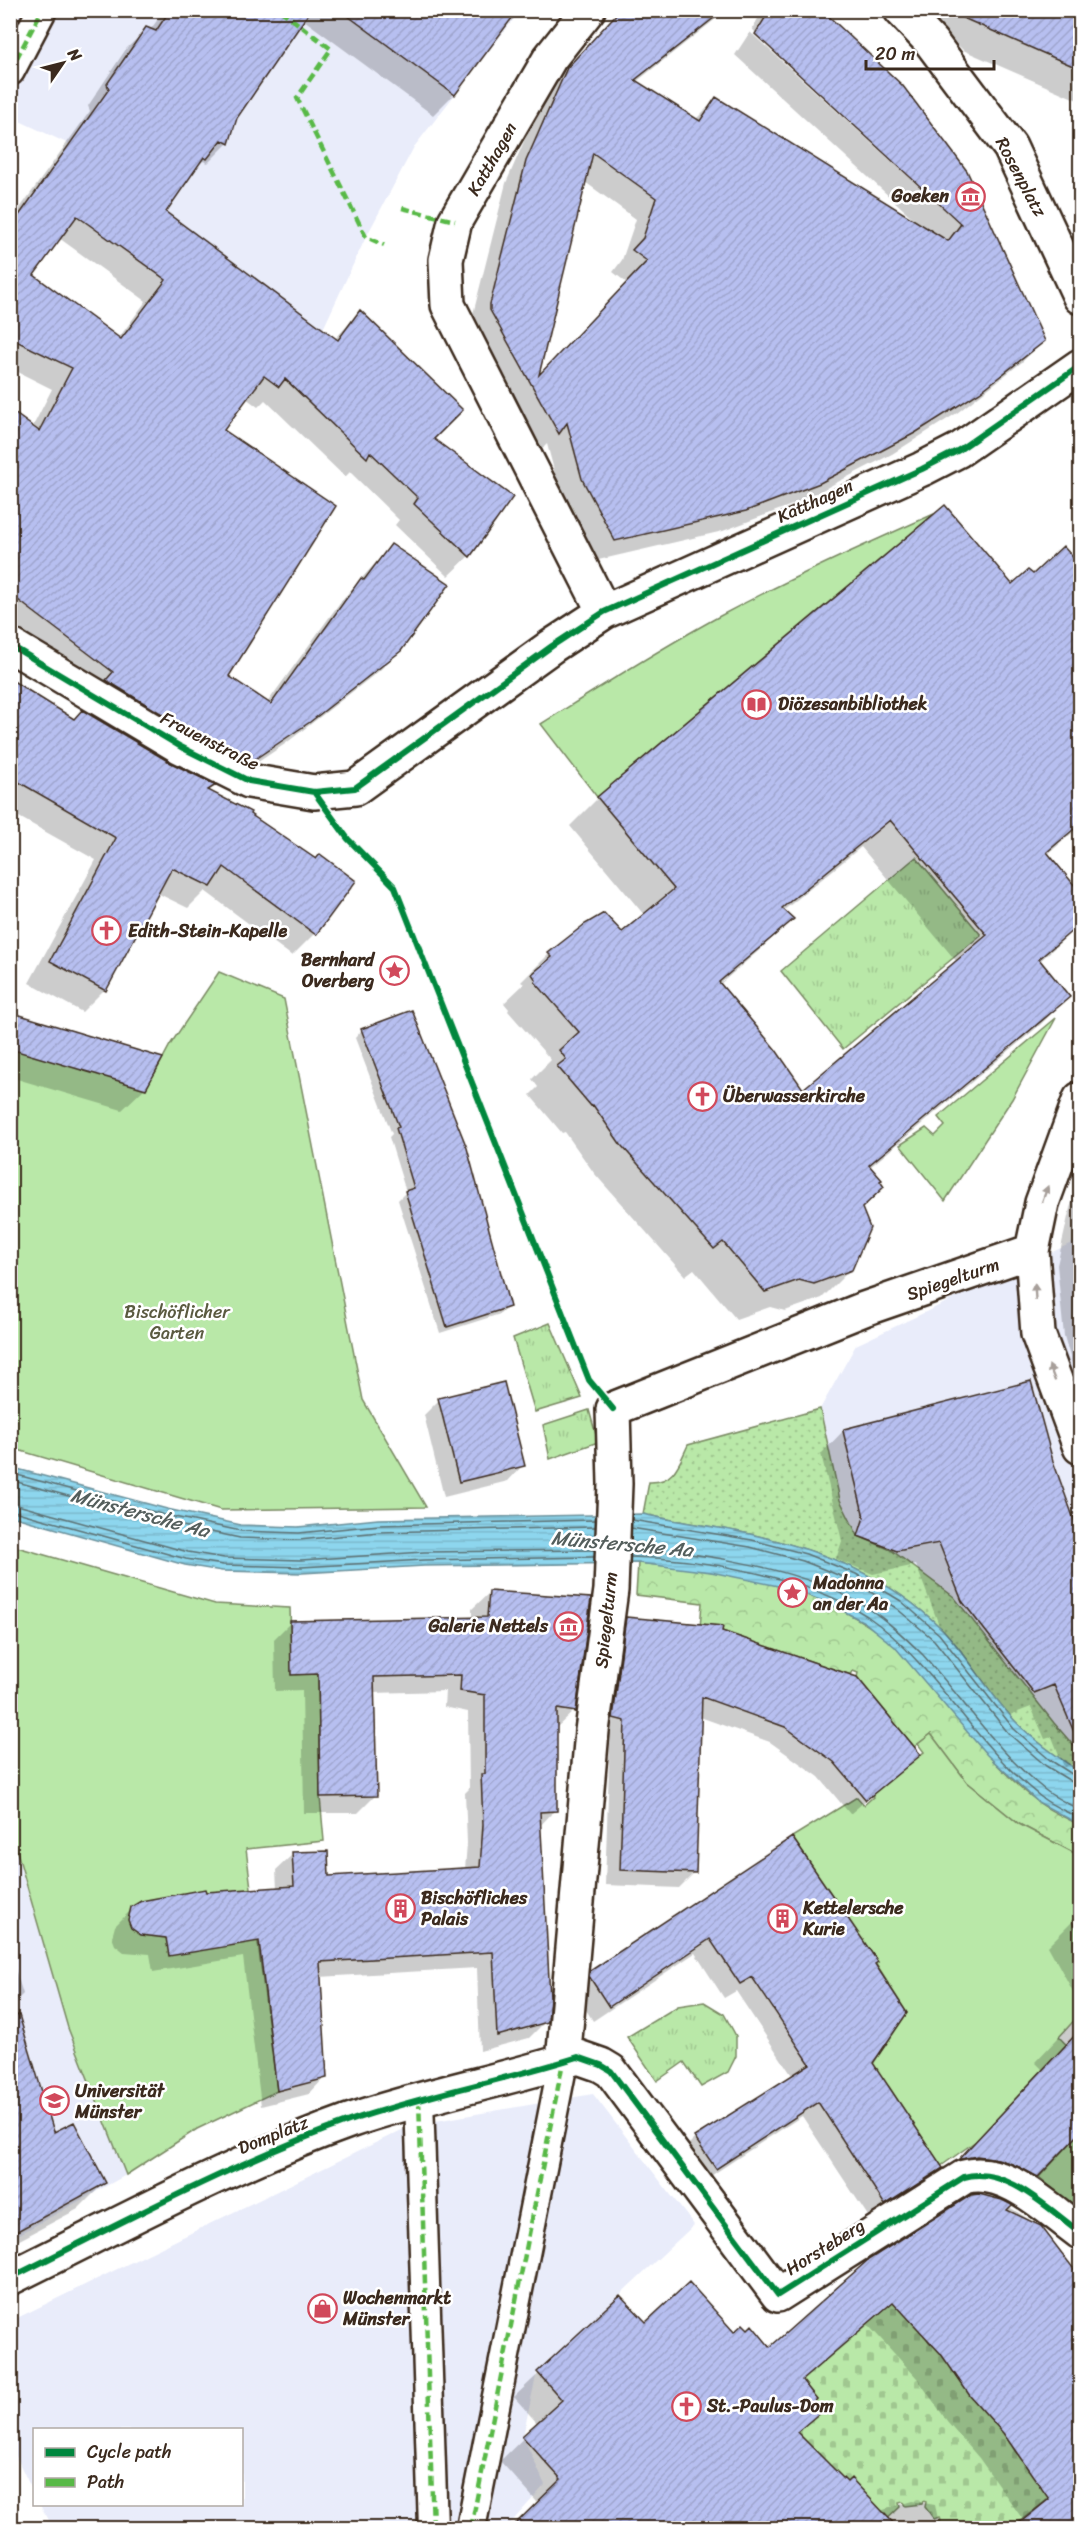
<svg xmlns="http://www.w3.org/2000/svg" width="1091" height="2539" font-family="Sriracha,sans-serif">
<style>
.built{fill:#e9ecfa}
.grass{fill:url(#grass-tufts);stroke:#7a8963;stroke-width:1.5}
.forest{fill:url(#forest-crowns);stroke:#7a8963;stroke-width:1.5}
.cemetery{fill:url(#cemetery-stones);stroke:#7a8963;stroke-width:1.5}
.park{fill:url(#park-dots);stroke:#7a8963;stroke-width:1.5}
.garden{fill:#b9e8a8;stroke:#7a8963;stroke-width:1.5}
.water{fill:url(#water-rules);stroke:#6c919b;stroke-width:1.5}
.shadow{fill:#0003;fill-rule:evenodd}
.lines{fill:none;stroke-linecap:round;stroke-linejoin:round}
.shore{stroke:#5c6f71;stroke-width:1.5}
.building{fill:url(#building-hatch);stroke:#3b2a1e;stroke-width:1.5;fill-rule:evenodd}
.pedestrian-casing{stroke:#3b2a1e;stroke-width:33}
.minor-casing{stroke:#3b2a1e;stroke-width:38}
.pedestrian{stroke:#fff;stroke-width:28}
.minor{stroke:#fff;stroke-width:33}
.quiet{stroke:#58b947;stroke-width:4.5;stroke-dasharray:9 4.5;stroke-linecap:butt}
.cycleway-casing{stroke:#fff;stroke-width:10}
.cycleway{stroke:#00873e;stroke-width:6}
.oneway{fill:#a79f9a}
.labels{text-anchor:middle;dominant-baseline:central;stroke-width:5;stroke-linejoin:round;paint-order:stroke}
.street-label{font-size:18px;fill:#3b2a1e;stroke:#fff}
.poi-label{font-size:18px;font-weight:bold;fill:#3b2a1e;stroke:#fff;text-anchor:start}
.park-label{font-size:18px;fill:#5a5a40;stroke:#fff}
.water-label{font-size:20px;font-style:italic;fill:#545e5c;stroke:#fff}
</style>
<defs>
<pattern id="grass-tufts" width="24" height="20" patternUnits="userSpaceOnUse" patternTransform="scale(1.5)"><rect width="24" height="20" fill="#b9e8a8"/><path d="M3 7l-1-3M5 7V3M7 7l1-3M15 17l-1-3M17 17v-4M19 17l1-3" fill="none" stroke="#a0c790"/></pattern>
<pattern id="forest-crowns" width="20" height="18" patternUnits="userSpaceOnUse" patternTransform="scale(1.5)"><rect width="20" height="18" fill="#b9e8a8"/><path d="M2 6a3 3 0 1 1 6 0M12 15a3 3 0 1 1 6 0" fill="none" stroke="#a0c790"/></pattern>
<pattern id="cemetery-stones" width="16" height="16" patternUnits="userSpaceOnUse" patternTransform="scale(1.5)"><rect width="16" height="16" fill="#b9e8a8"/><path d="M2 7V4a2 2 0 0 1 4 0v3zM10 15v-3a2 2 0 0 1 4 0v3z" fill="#a0c790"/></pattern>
<pattern id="park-dots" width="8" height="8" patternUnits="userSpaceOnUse" patternTransform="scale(1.5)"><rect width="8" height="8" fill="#b9e8a8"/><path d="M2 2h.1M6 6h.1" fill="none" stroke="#a0c790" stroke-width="1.8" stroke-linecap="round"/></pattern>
<pattern id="water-rules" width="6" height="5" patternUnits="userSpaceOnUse" patternTransform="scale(1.5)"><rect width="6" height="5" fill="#8dd6ee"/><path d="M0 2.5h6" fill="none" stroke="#7bb8cc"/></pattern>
<pattern id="building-hatch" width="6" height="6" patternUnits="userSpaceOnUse" patternTransform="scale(1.5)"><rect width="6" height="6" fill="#b7bff0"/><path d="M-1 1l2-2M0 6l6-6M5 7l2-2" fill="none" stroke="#9ea4cd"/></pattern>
</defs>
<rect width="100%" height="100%" fill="#fff"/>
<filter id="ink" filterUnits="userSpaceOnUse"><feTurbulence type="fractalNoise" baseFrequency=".0167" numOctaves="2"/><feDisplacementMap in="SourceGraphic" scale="12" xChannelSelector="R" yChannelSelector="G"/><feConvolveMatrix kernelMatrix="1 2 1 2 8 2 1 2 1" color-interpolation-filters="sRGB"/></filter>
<g filter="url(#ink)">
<!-- built -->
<path class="built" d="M11 11H520L414 147 366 237 323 329 71 145 11 117Z
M1080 1239V1748L1075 1746 1054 1723 954 1597 858 1536 840 1500 820 1409 856 1345Z
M10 1831 68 2028 126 2175 11 2239Z
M593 2094 694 2225 537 2372 523 2436 545 2485 506 2528H52L40 2505 242 2504V2430H34V2494L11 2446V2321L412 2125Z"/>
<!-- grass -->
<path class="grass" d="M916 857 981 935 843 1049 781 971Z
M550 1323 582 1398 535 1412 513 1338Z
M589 1410 598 1442 550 1459 543 1425Z
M704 2002 724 2014 736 2036V2056L728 2072 701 2087 684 2062 657 2081 627 2037 678 2006Z"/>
<!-- forest -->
<path class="forest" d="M638 1563C728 1571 825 1585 895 1646 930 1677 955 1719 987 1754 1002 1770 1019 1787 1037 1801 1049 1811 1066 1818 1080 1825V1856L1019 1824 967 1782 931 1734 914 1747 857 1677 858 1673 853 1671 851 1675 722 1631V1628H700L702 1603 636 1595Z"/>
<!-- cemetery -->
<path class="cemetery" d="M897 2289 929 2342 933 2345 938 2342 953 2371 995 2424 999 2421 1015 2451 1056 2493 1011 2528H937L936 2522 940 2521 939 2517 934 2519 925 2507 926 2502 923 2501 922 2504 905 2506 903 2502 899 2503 900 2507 883 2523 842 2486 819 2454 815 2457 792 2431 817 2399 794 2379Z"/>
<!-- park -->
<path class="park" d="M820 1409 840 1500 858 1536 891 1550 954 1597 1054 1723 1074 1746 1080 1748V1772C1059 1758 1037 1743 1019 1725 990 1697 971 1658 942 1629 890 1578 825 1551 754 1535 717 1526 680 1523 643 1514L649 1482C674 1483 679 1464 688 1445Z"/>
<!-- garden -->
<path class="garden" d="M934 514 597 797 541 724C600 687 659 649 720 616 790 578 862 546 934 514Z
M219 972 284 999 363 1400 426 1507 221 1510 11 1448 10 1032 155 1073 170 1045Z
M1056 1018 1012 1099 945 1201 900 1145 926 1128 935 1136 945 1126 938 1117Z
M10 1545 215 1604 290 1608 292 1674H318L320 1797 324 1841 246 1849 277 2091 197 2129 126 2175 68 2028 11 1831Z
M931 1734 967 1782 1019 1824 1080 1856V1916L1072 1921 1080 1937V2014L1059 2037 1080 2059V2112L1039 2074 976 2141 941 2166 889 2087 870 2068 907 2013 875 1963 877 1961 792 1837 857 1797 864 1805 873 1797 870 1792 924 1752 918 1744Z
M1080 2133V2212L1039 2177Z"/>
<!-- water -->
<path class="water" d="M10 1467 167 1509 241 1525 298 1527 378 1519 643 1514C680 1523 717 1526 754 1535 825 1551 890 1578 942 1629 971 1658 990 1697 1019 1725 1037 1743 1059 1758 1080 1772V1825L1038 1802 987 1755 895 1647 864 1622 828 1603 788 1588 711 1572 638 1563 424 1566 302 1573 222 1571 185 1565 11 1516Z"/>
<!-- shadow -->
<path class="shadow" d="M165 10H513L454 94 433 115 304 20 236 117 228 143 208 163 203 161 192 171 164 212 335 339 360 312 432 440 511 497 469 556 448 576 395 525 399 520 350 472 345 477 265 400 258 407 246 398 222 430 227 676 267 703 341 601 391 546 400 650 379 671 285 744 230 781 10 630V412L32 428 52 389 10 368V212L15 215 90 111 88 106 126 49 147 29 150 30ZM59 238 146 301 118 339 32 275Z
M621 10H727L636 82 695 120 716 99 916 221 735 55 750 32 960 224V220L752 29 763 10H819L1043 341 1022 362 957 413 892 454 797 503 723 531 594 561 562 500 547 444 538 453 470 326 506 183 546 91ZM585 182 636 219 622 260 613 272 627 283 537 379Z
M921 10H1080V101L963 50Z
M1063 548 1080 567V826L1047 855 1080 894V924L1039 962 1068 997 1040 1025 869 1168 851 1269 822 1298 785 1311 770 1307 736 1319 694 1269 685 1276 594 1173 565 1132 562 1133 530 1095 538 1087 532 1079 551 1060 508 1011 509 1009 504 1003 524 984 521 982 549 954 622 934 645 916 570 826 598 798 1033 576ZM861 847 957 962 803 1091 719 985 763 947 791 919 783 911Z
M10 681 74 720 213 786 207 792 314 934 292 956 205 891 188 908 157 893 104 990 82 1012 29 983 96 860 10 812Z
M10 1014 145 1088 122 1110 10 1077Z
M362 1030 508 1307 500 1314 440 1333 398 1200 406 1192 389 1137 392 1134 355 1038Z
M1080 1177V1442L1064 1394 1077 1381 1064 1336 1057 1265 1070 1208Z
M439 1400 523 1465 508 1481 444 1497 424 1415Z
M844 1430 1052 1462 1080 1539V1761L1064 1767 1052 1737 1045 1739 1031 1707 1010 1715 939 1625 916 1565 873 1574 836 1559 842 1541 821 1454Z
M489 1593 574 1711 556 1728 555 1810 539 1827 546 2021 529 2038 480 2051 477 1968 319 1977 325 2077 309 2094 261 2106 243 1957 153 1972 150 1954 124 1952 115 1945 112 1937 115 1926 132 1909 204 1893 277 1889 276 1870 293 1854 327 1877 465 1869 467 1843 465 1793 469 1789 468 1712 444 1707 445 1691 373 1693 375 1796 358 1813H304L302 1690 275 1691 274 1639 291 1622 472 1618V1609Z
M627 1619 919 1755 850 1814 819 1777 770 1742 700 1717 695 1872 679 1888 605 1885 610 1736 598 1733 611 1634Z
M792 1839 873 1964 872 2063 941 2168 926 2183 870 2219 802 2116 700 2183 680 2153 695 2138 793 2077 736 1991 724 1998 695 1953 593 2021 575 1992V1988L591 1972Z
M1080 1917V2004L1048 1946 1072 1922Z
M10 1952 23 1994 14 2003 53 2134 104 2183 78 2209 10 2245Z
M1080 2015V2236L984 2134 1043 2070 1035 2062Z
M976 2143 987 2157 972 2172 946 2173Z
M1002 2202 1040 2227 1080 2279V2528H1014L1024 2521 979 2458 947 2421 917 2378 868 2325 801 2382 812 2402 819 2411 797 2434 847 2484 880 2511 912 2501 935 2505 940 2528H512L538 2503 500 2461 538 2424 514 2397 620 2297 646 2324 734 2334 770 2349Z"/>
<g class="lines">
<!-- shore -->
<path class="shore" d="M10 1473 165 1515 241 1531 299 1533 379 1525 596 1520
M10 1480 163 1522 240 1538 299 1540 379 1532 595 1527
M10 1503 188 1552 224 1558 301 1560 424 1552 595 1550
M10 1510 186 1559 223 1565 301 1567 424 1560 594 1557
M632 1520 752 1540 806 1554 856 1574 901 1601 939 1634 1014 1729 1050 1760 1075 1776H1080
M631 1528 750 1547 803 1561 853 1581 896 1608 934 1640 1009 1734 1046 1766 1072 1782 1080 1784
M631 1550C703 1551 810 1570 871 1610 890 1623 907 1639 923 1655 964 1700 997 1752 1045 1790 1055 1798 1069 1804 1080 1810
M630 1557C702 1558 807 1577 867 1616 886 1629 903 1645 918 1662 959 1707 992 1759 1041 1797 1052 1806 1068 1812 1080 1819"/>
</g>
<!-- building -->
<path class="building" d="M170 10H311L237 118 229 144 222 140 207 159 204 157 166 212 338 340 360 310 463 410 434 439 513 497 470 557 414 504 418 498 370 452 367 458 285 379 279 387 264 376 224 430 336 506 229 676 271 704 361 578 364 580 391 544 450 584 401 651 310 722 252 761 190 731 106 680 113 672 10 594V410L39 431 72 368 10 338V228L109 89 107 84 146 27 156 31ZM77 216 166 280 121 339 34 275Z
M340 10H518L455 95Z
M620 10H724L635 80 700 121 716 97 948 241 961 224 755 34 770 10H822L903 86 967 171 1045 341 980 392 915 433 820 483 746 511 615 541 582 479 567 423 559 434 490 310V304L526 161 567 68ZM593 153 656 198 643 238 632 250 647 261 539 375Z
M945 10H1080V69L1043 53Z
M945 505 1012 584 1028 570 1033 574 1063 546 1080 565V824L1047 852 1080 892V924L1039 959 1070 997 869 1165 882 1180 880 1181 884 1187 862 1208 870 1228 852 1270 814 1284 799 1280 765 1292 723 1242 714 1249 621 1145 593 1105 591 1106 557 1066 566 1059 559 1050 579 1032 535 982 536 980 532 974 552 957 548 953 585 924 604 913 622 932 674 889 597 797ZM890 820 987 935 803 1089 776 1050 719 982 794 919 782 908Z
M10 679 74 719 82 710 171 763 216 785 208 790 251 812 250 814 316 859 320 854 356 881 316 935 224 867 211 887 172 868 106 991 50 961 116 838 10 777Z
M412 1010 467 1148 510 1307 447 1327 405 1191 414 1188 396 1128 399 1127 361 1029Z
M10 1012 163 1058 146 1089 10 1049Z
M1031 1381 1053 1461 1080 1536V1746L1054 1685 1034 1693 962 1601 939 1543 897 1551 858 1536 864 1517 843 1431 844 1429Z
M504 1382 525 1466 459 1482 438 1398Z
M489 1591 591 1598 576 1712 557 1709V1811L540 1812 550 1997 548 2022 497 2036 493 1952 320 1962 327 2078 277 2091 259 1941 169 1956 166 1938 141 1935 131 1928 128 1920 131 1907 141 1901 205 1889 206 1892 294 1886 292 1852 328 1851 329 1876 480 1867 483 1825 481 1774H485V1695L460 1691 461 1675 374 1677 377 1796 320 1797 318 1674 291 1675 290 1621 487 1617Z
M626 1617 723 1626 722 1631 857 1677 921 1755 866 1800 834 1762 785 1727 702 1697 696 1873 620 1870 625 1721 613 1718Z
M792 1837 878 1962 875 1964 907 2013 873 2063 943 2168 885 2205 818 2102 716 2169 694 2137 810 2064 752 1977 740 1984 710 1939 609 2007 589 1976 590 1971Z
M19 2015 54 2132 74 2122 106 2183 10 2235V2017Z
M1080 2030V2133L1038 2177 1019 2167 998 2159 977 2156 958 2160Z
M979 2194 1002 2200 1012 2205 1007 2210 1041 2226 1080 2277V2529H1012L1049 2499 1003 2433 970 2396 941 2354 893 2302 802 2380 817 2399 814 2402 822 2411 797 2432 847 2482 851 2478 899 2529H510L561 2479 522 2436 562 2400 537 2372 620 2295 646 2322 689 2282 734 2332 743 2324 748 2329 752 2325 770 2347 868 2260 971 2195Z"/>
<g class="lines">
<defs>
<path id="pedestrian" d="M10 71 42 10
M419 2099 433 2528
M471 2528 563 2062"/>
<path id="minor" d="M588 10 550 58 455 221 446 260 448 305 604 612
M901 10 931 42 1010 147 1080 297
M10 645 181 747 249 781 314 792 355 788 552 646 604 612 922 469 959 450 1080 366
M1080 1099 1042 1203 1032 1251 1038 1334 1080 1447
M563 2062 592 1731 611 1590 615 1484 613 1409 864 1309 1032 1251
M10 2278C122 2223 232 2163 349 2121 424 2095 502 2081 578 2057L601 2065 611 2071 778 2295 964 2177C1005 2165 1048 2209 1080 2232"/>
</defs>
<!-- pedestrian casing -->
<use href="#pedestrian" class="pedestrian-casing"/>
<!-- minor casing -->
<use href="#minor" class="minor-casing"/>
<!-- pedestrian -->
<use href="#pedestrian" class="pedestrian"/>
<!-- minor -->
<use href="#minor" class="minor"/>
<!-- quiet -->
<path class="quiet" d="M280 10 331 49 297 98 366 237 384 245
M10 71 42 10
M402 208 455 221
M419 2099 433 2528
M471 2528 563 2062"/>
<defs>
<path id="cycleway" d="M10 645 181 747 249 781 314 792 355 788 552 646 604 612 922 469 959 450 1080 366
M314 792 348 839 395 887 589 1380 613 1409
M10 2278C122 2223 232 2163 349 2121 424 2095 502 2081 578 2057L601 2065 611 2071 778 2295 964 2177C1005 2165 1048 2209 1080 2232"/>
</defs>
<!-- cycleway casing -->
<use href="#cycleway" class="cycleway-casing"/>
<!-- cycleway -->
<use href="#cycleway" class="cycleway"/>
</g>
<!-- one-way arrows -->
<defs><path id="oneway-solid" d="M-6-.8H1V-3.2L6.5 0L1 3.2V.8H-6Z" transform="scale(1.5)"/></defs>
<g class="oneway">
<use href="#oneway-solid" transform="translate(1045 1194) rotate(-70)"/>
<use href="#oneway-solid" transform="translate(1035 1292) rotate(-94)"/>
<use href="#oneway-solid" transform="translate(1052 1373) rotate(-111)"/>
</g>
</g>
<!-- icons -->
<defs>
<symbol id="museum-ring" viewBox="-11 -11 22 22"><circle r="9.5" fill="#fff" stroke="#d1495b" stroke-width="1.5"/><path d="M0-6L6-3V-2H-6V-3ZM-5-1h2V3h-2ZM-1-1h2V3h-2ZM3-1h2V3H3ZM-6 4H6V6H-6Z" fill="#d1495b"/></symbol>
<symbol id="library-ring" viewBox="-11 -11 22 22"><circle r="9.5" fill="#fff" stroke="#d1495b" stroke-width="1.5"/><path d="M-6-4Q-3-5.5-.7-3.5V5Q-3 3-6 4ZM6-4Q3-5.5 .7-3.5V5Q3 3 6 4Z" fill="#d1495b"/></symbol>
<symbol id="church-ring" viewBox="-11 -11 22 22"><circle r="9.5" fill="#fff" stroke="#d1495b" stroke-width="1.5"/><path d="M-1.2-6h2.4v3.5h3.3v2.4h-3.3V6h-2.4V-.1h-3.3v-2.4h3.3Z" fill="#d1495b"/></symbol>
<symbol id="sight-ring" viewBox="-11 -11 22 22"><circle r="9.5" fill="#fff" stroke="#d1495b" stroke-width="1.5"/><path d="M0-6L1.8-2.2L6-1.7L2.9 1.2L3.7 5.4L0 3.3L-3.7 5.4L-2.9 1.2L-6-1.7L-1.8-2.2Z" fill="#d1495b"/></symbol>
<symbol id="building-ring" viewBox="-11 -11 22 22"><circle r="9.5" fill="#fff" stroke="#d1495b" stroke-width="1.5"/><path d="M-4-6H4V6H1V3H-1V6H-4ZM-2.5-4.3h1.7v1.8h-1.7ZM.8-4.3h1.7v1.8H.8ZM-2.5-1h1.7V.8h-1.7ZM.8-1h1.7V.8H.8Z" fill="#d1495b"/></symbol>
<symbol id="university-ring" viewBox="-11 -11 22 22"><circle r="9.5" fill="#fff" stroke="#d1495b" stroke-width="1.5"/><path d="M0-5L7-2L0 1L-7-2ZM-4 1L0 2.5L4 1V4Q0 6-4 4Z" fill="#d1495b"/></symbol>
<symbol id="shop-ring" viewBox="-11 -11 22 22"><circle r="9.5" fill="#fff" stroke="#d1495b" stroke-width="1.5"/><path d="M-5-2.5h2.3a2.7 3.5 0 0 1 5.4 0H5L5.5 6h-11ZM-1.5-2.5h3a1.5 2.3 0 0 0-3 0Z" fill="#d1495b"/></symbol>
</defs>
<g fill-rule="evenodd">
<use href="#museum-ring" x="954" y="180" width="33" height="33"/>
<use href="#library-ring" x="740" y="688" width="33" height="33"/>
<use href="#church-ring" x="90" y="914" width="33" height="33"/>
<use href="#sight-ring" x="378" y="954" width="33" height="33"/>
<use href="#church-ring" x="686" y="1080" width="33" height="33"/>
<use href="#sight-ring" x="776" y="1576" width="33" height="33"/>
<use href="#museum-ring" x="552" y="1610" width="33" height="33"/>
<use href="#building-ring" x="384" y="1892" width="33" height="33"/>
<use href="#building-ring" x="766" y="1902" width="33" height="33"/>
<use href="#university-ring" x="38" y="2084" width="33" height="33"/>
<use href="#shop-ring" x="306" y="2292" width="33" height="33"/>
<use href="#church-ring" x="670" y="2390" width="33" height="33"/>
</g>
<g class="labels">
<!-- street labels -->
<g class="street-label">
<text transform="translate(492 159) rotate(-60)">Katthagen</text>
<text transform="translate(1021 177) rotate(62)">Rosenplatz</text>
<text transform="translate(815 501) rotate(-24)">Katthagen</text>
<text transform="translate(210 741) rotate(27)">Frauenstraße</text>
<text transform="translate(953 1279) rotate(-19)">Spiegelturm</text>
<text transform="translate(606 1620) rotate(-84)">Spiegelturm</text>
<text transform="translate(273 2135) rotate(-22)">Domplatz</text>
<text transform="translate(825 2247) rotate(-32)">Horsteberg</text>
</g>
<!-- poi labels -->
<g class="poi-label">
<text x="949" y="196" text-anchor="end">Goeken</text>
<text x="778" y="704">Diözesanbibliothek</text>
<text x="128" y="931">Edith-Stein-Kapelle</text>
<text x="374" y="960" text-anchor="end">Bernhard<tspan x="374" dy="21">Overberg</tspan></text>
<text x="723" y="1096">Überwasserkirche</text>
<text x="813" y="1583">Madonna<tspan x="813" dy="21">an der Aa</tspan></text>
<text x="548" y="1626" text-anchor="end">Galerie Nettels</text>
<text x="421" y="1898">Bischöfliches<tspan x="421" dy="21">Palais</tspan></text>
<text x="803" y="1908">Kettelersche<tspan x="803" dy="21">Kurie</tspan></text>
<text x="75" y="2091">Universität<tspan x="75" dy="21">Münster</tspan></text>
<text x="343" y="2298">Wochenmarkt<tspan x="343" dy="21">Münster</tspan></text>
<text x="707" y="2406">St.-Paulus-Dom</text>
</g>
<!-- park labels -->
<g class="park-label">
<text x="177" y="1312">Bischöflicher<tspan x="177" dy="21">Garten</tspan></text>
</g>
<!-- water labels -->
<g class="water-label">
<text transform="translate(140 1513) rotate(15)">Münstersche Aa</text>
<text transform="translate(622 1544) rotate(5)">Münstersche Aa</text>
</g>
</g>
<!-- margin -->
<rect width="1091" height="2539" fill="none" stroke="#fff" stroke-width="36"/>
<rect x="18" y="18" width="1055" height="2503" fill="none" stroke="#3b2a1e" stroke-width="2" filter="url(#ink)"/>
<!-- legend -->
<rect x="33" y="2428" width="210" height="78" fill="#ffffff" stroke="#b1aaa5" stroke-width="1.5"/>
<rect x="45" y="2448" width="30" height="9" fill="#00873e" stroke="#b1aaa5" stroke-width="1.5"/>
<text x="87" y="2458" font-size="18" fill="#3b2a1e">Cycle path</text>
<rect x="45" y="2478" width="30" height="9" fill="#58b947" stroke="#b1aaa5" stroke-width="1.5"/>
<text x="87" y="2488" font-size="18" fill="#3b2a1e">Path</text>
<!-- north arrow -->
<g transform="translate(63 63) rotate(55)" stroke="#ffffff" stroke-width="4.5" paint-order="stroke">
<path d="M0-4.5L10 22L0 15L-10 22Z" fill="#3b2a1e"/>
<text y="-9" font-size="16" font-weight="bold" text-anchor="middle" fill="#3b2a1e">N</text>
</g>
<!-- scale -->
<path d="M866 60v9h128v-9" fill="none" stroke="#3b2a1e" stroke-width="3"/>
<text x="875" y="60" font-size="18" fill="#3b2a1e" stroke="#ffffff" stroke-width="4.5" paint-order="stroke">20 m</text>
</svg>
